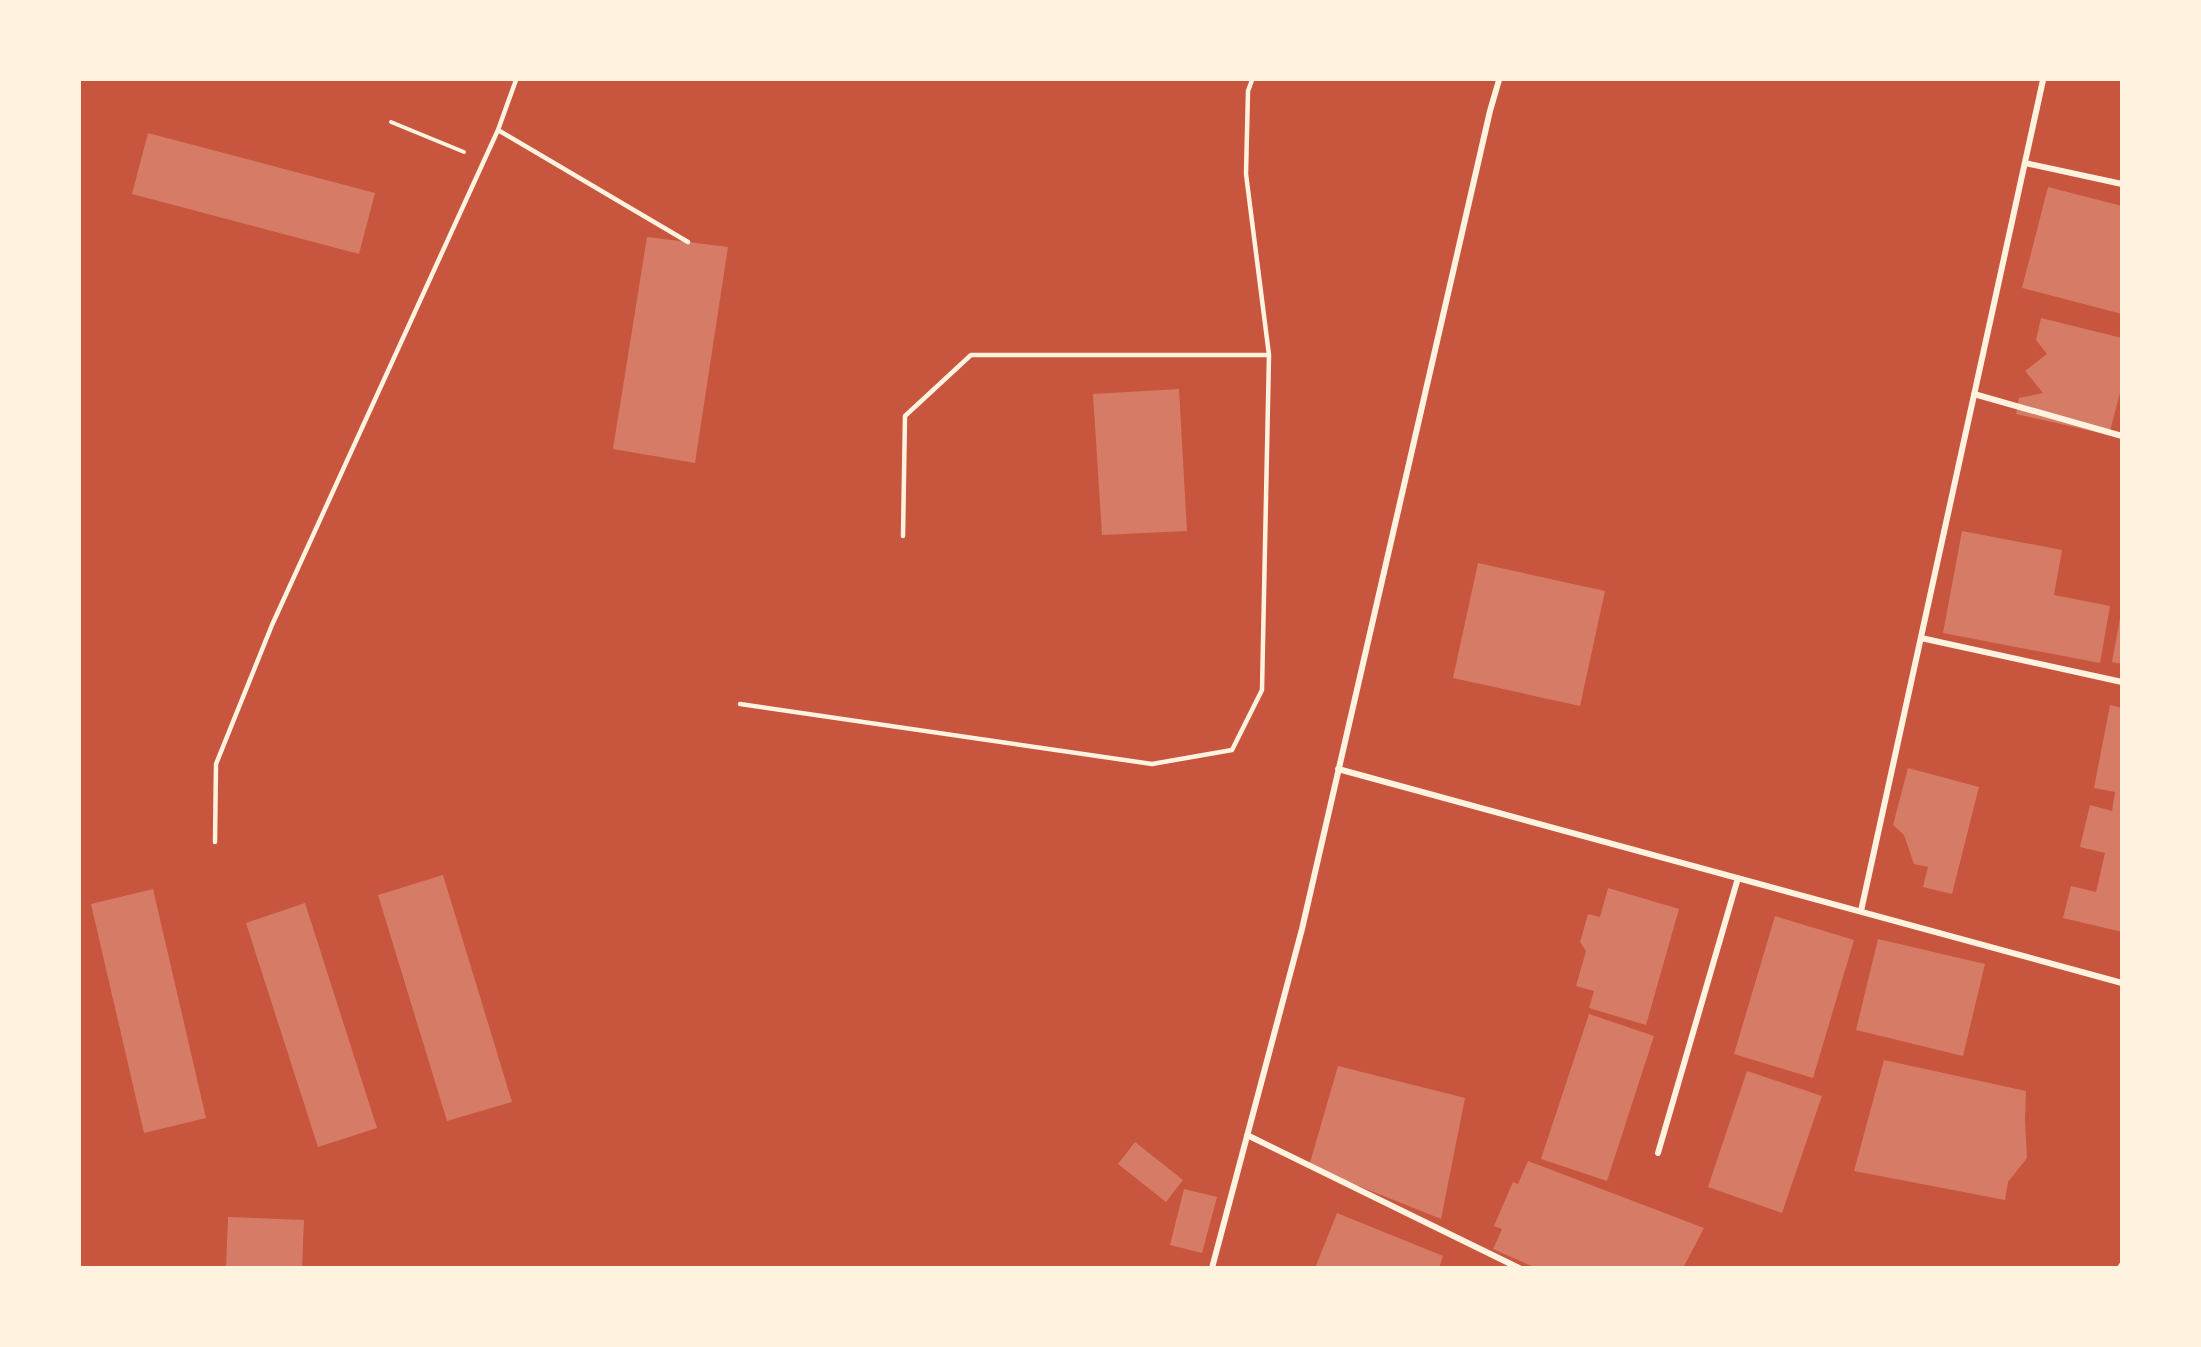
<svg xmlns="http://www.w3.org/2000/svg" width="2201" height="1347" font-family="'Fira Sans',sans-serif">
<style>
.building{fill:#d67c66}
.lines{fill:none;stroke-linecap:round;stroke-linejoin:round}
.path{stroke:#fff3e0;stroke-width:4}
.service{stroke:#fff3e0;stroke-width:4.5}
.minor{stroke:#fff3e0;stroke-width:6}
</style>
<rect width="100%" height="100%" fill="#c8553d"/>
<!-- building -->
<path class="building" d="M148 133 375 193 359 254 132 194Z
M2048 187 2122 206V314L2022 288Z
M647 237 728 247 695 463 613 449Z
M2041 318 2122 338V385L2109 435 2016 414 2019 398 2043 393 2025 371 2047 354 2036 340Z
M1179 389 1187 531 1102 535 1093 394Z
M1962 531 2062 550 2054 595 2110 606 2100 663 1943 633Z
M1478 563 1605 591 1580 706 1453 678Z
M2120 618H2122V664L2112 662Z
M2110 705 2122 708V932L2063 918 2071 886 2096 892 2105 853 2080 847 2090 805 2112 811 2115 792 2094 788Z
M1908 768 1979 787 1952 894 1923 887 1928 867 1914 864 1904 835 1893 825Z
M443 875 512 1102 447 1121 378 895Z
M1608 888 1679 909 1646 1025 1589 1008 1594 991 1576 986 1586 951 1580 942 1588 914 1600 917Z
M153 889 206 1118 144 1133 91 904Z
M305 903 377 1128 318 1147 246 923Z
M1775 916 1854 940 1813 1078 1734 1054Z
M1878 939 1985 964 1963 1056 1856 1030Z
M1589 1014 1654 1036 1607 1181 1541 1159Z
M1884 1060 2026 1091 2025 1120 2027 1158 2008 1182 2005 1200 1854 1171Z
M1338 1066 1465 1098 1441 1219 1309 1166Z
M1747 1071 1822 1096 1782 1213 1708 1187Z
M1135 1142 1183 1180 1166 1202 1118 1164Z
M1528 1161 1704 1228 1683 1268H1536L1493 1249 1502 1229 1494 1226 1513 1182 1518 1184Z
M1184 1189 1217 1197 1202 1253 1170 1245Z
M1337 1213 1443 1256 1439 1268H1315Z
M228 1217 304 1220 302 1268H226Z"/>
<g class="lines">
<!-- path -->
<path class="path" d="M391 122 464 152"/>
<!-- service -->
<path class="service" d="M498 130 688 242
M903 536 905 416 971 355H1269L1246 174 1248 91 1252 80
M740 704 1152 764 1232 750 1262 690 1269 355
M215 842 216 764 272 625 498 130 516 80"/>
<!-- minor -->
<path class="minor" d="M2025 163 2122 184
M1974 394 2122 436
M1921 638 2122 682
M1338 769 2122 983
M1861 911 2043 80
M1247 1135 1519 1268
M1658 1153 1738 878
M1212 1268 1302 929 1490 111 1499 80
M2120 1268 2122 1265"/>
</g>
<!-- border -->
<rect width="2201" height="1347" fill="none" stroke="#fff3e0" stroke-width="162"/>
</svg>
